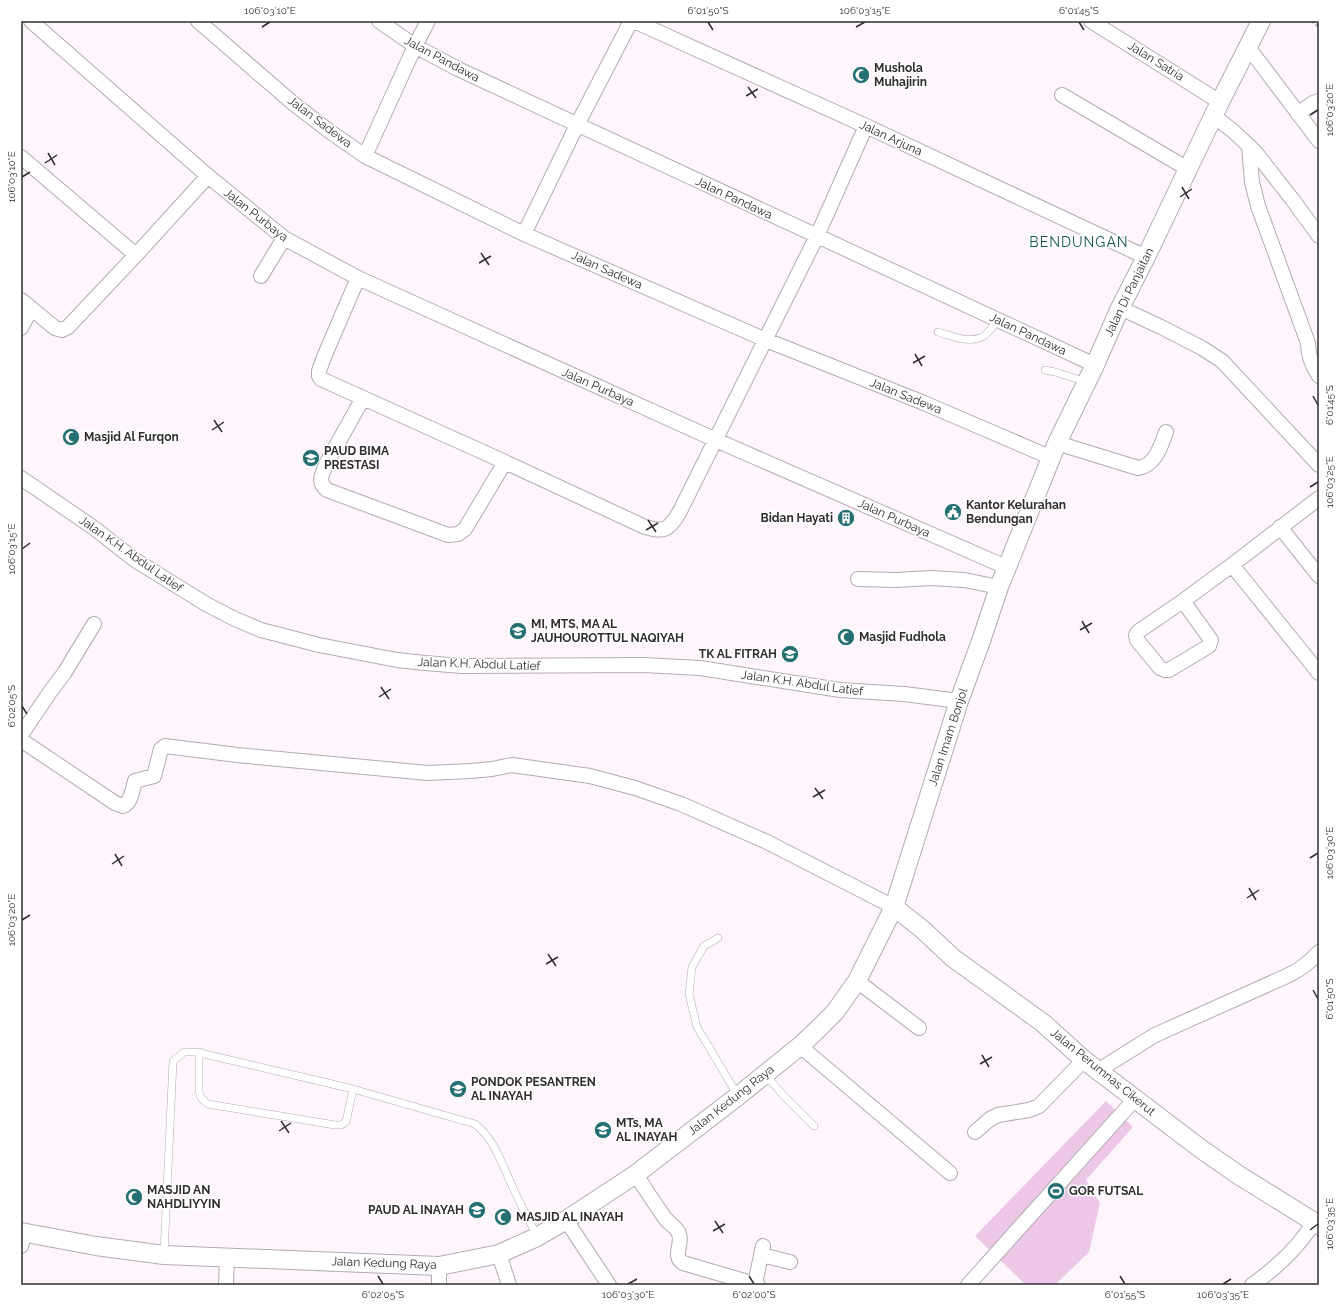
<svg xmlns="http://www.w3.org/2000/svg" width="1340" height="1306" font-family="Raleway,sans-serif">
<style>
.green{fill:#ecc8e6}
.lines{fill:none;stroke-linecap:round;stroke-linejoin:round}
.service-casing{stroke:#b3abb2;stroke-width:8}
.minor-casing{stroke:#b3abb2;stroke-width:16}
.tertiary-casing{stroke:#b3abb2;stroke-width:20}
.path{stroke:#b2abb0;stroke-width:2.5;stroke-dasharray:3 2;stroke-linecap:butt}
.service{stroke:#fff;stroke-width:7}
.minor{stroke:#fff;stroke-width:14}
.tertiary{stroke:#fff;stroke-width:18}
.ticks{fill:none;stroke:#312d30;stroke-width:1.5}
.labels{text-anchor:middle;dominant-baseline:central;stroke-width:3;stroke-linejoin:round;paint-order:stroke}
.street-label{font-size:12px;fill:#312d30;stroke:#fff}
.poi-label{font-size:12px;font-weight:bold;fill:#312d30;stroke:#fff;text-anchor:start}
.quarter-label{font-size:14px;letter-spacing:1px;fill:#135153;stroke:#fff}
.neatline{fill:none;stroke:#312d30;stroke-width:1.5}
.ticks-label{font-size:10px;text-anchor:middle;fill:#312d30}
</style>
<rect width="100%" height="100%" fill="#fff6fd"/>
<!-- green -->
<path class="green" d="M1106 1101 1133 1127 1086 1180 1100 1203 1089 1252 1055 1285H1026L975 1236Z"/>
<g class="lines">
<defs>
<path id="service" d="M938 332C953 336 971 345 985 335 990 331 994 325 998 320
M1045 370 1055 372 1087 382
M718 938 704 946 692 967 689 994 697 1027 738 1096
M199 1052V1091L201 1098 208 1104 335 1125H341L346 1122 353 1089
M765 1074 783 1095 814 1126
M164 1254 173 1061 184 1052H196L353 1089 475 1124C494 1139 500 1160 510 1181 518 1200 528 1218 537 1236"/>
<path id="minor" d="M31 21 208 176 284 238 358 278 716 440 1006 567
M198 21 294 104 329 131 365 156 524 234 766 340 924 403 1052 458
M379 21 415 46 458 69 1095 365
M634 21 866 126 1146 257
M1091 21 1220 102
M1248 47 1319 141
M1062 95 1188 169
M1298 114 1313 103 1319 101
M1214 116 1233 131 1249 146 1252 182 1258 206 1308 343C1308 356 1312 366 1319 376
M1249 146 1256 153 1292 199 1319 236
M365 156 415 46 428 21
M21 157 136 255
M524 234 577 125 631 21
M261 276 284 238
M358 278 324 357 319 371V376L321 379 505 462 645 527C664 532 668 531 679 513L817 236 866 126
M21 300 55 328 62 330 68 327 136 255 208 176
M1120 308 1161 327 1202 348 1222 361 1319 465
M21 328 31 309
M363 398 326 464C322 475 317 482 327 490L448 535 458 534 465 529 505 462
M1057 443 1138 468C1155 466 1161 446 1166 432
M21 478 94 528 135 560 206 604 235 619 261 630 319 645 397 660 425 663 462 666 644 665 700 668 840 690 904 694 959 701
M1280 527 1319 576
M1232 565 1319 673
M858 579 896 580 931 578 964 580 999 587
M1183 601 1211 640 1209 646 1169 670H1165L1160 668 1137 640 1136 635 1139 631 1183 601 1232 565 1319 498
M21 735 50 692 65 672 94 624
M21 740 115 803 123 806C132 802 132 790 135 781L154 776 161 749 165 746 237 755 428 773 471 771 492 769 512 765 590 776 635 788 681 804 767 842 894 907
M857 981 919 1028
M800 1046 950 1173
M1099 1070 1155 1035 1289 975C1301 969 1310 962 1319 952
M975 1132 990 1119 998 1115 1029 1110 1039 1106 1084 1060
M636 1174C645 1189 655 1204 665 1218 669 1224 677 1227 679 1234 683 1244 672 1256 683 1263L758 1285
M566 1220 609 1285
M21 1246 25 1233
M499 1254 509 1285
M762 1255 790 1262
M755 1284 763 1246
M226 1285 227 1257
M439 1285V1266
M968 1285 1135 1099
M1252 1285C1276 1268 1299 1247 1314 1222"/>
<path id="tertiary" d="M894 907 922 929 953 958 1043 1023 1084 1060 1201 1149 1240 1176 1319 1225
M21 1232 96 1246 164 1255 439 1266 499 1254 537 1237 566 1220 636 1174 738 1096 800 1046 818 1029 835 1012 857 981 894 907 959 701 981 641 999 587 1057 443 1095 365 1120 308 1146 257 1220 102 1261 21"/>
</defs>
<!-- service casing -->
<use href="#service" class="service-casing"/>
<!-- minor casing -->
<use href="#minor" class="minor-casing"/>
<!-- tertiary casing -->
<use href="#tertiary" class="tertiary-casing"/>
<!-- path -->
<path class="path" d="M1312 21 1319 27"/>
<!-- service -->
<use href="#service" class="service"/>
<!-- minor -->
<use href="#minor" class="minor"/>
<!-- tertiary -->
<use href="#tertiary" class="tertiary"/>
</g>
<!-- ticks -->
<path class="ticks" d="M708 22 713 30M1079 22 1084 30M262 27 270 22M856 27 865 22M748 87 756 98M746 96 758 89M1310 115 1318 110M48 153 55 165M45 163 57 155M22 177 30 172M1182 187 1189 199M1180 197 1192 189M481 253 489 265M479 263 491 256M915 354 922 366M913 363 925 356M1313 396 1318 405M214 420 222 432M212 430 224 422M1310 487 1318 482M648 520 656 532M646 530 658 523M22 549 30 543M1082 621 1089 633M1080 630 1092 623M381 687 389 699M379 697 391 689M22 706 27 714M815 788 823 799M813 797 825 790M115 854 122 866M1310 858 1318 853M112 864 124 856M1249 888 1256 900M1247 898 1259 890M22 920 30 915M548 954 556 966M546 964 558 957M1313 990 1318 999M982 1055 989 1067M980 1064 992 1057M281 1121 289 1133M279 1131 291 1123M715 1221 723 1233M1310 1230 1318 1224M713 1231 725 1224M378 1276 383 1284M749 1276 754 1284M1120 1276 1125 1284M628 1284 637 1279M1223 1284 1231 1279"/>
<!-- icons -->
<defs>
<symbol id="mosque-disc" viewBox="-11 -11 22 22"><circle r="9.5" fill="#246f72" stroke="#fff"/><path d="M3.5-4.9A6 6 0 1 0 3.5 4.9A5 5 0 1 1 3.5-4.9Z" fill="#fff"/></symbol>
<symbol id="school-disc" viewBox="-11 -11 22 22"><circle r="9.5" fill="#246f72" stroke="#fff"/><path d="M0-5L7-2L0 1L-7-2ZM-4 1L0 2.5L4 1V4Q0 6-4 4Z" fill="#fff"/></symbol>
<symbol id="civic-disc" viewBox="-11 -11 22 22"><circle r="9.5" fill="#246f72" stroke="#fff"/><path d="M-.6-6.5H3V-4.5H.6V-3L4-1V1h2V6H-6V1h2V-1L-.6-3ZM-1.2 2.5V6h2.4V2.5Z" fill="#fff"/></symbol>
<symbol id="building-disc" viewBox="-11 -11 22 22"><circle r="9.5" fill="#246f72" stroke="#fff"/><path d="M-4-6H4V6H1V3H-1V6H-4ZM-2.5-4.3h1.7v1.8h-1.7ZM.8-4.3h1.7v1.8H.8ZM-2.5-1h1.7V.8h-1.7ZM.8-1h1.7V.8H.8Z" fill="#fff"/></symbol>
<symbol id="stadium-disc" viewBox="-11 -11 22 22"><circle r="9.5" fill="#246f72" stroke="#fff"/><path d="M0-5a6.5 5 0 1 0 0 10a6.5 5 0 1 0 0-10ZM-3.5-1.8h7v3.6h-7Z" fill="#fff"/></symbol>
</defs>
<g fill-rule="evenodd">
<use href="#mosque-disc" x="851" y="65" width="20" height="20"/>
<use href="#mosque-disc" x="61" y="427" width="20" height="20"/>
<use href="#school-disc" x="301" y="448" width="20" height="20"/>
<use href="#civic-disc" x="943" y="502" width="20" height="20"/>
<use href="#building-disc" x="836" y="508" width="20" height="20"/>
<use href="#school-disc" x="508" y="621" width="20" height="20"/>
<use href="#mosque-disc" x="836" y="627" width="20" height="20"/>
<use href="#school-disc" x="780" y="644" width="20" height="20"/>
<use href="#school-disc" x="448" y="1079" width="20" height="20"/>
<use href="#school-disc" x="593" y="1120" width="20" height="20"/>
<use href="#stadium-disc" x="1046" y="1181" width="20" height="20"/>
<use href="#mosque-disc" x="124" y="1187" width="20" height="20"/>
<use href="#school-disc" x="467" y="1200" width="20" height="20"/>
<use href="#mosque-disc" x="493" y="1207" width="20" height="20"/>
</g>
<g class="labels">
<!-- street labels -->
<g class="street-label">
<text transform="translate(442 59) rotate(28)">Jalan Pandawa</text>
<text transform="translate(1156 61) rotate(32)">Jalan Satria</text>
<text transform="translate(320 122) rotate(37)">Jalan Sadewa</text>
<text transform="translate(891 138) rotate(25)">Jalan Arjuna</text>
<text transform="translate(734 198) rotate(25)">Jalan Pandawa</text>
<text transform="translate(256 215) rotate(38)">Jalan Purbaya</text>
<text transform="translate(607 270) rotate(24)">Jalan Sadewa</text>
<text transform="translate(1129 292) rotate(-64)">Jalan Di Panjaitan</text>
<text transform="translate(1028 334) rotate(25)">Jalan Pandawa</text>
<text transform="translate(598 387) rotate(24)">Jalan Purbaya</text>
<text transform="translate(906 396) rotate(22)">Jalan Sadewa</text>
<text transform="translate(894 518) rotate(24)">Jalan Purbaya</text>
<text transform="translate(131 554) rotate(35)">Jalan K.H. Abdul Latief</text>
<text transform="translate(479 664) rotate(2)">Jalan K.H. Abdul Latief</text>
<text transform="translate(802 683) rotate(8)">Jalan K.H. Abdul Latief</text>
<text transform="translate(948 737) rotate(-72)">Jalan Imam Bonjol</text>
<text transform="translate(1103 1072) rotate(39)">Jalan Perumnas Cikerut</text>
<text transform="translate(731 1100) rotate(-38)">Jalan Kedung Raya</text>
<text transform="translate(384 1263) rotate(2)">Jalan Kedung Raya</text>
</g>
<!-- poi labels -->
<g class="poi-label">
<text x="874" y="68">Mushola<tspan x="874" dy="14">Muhajirin</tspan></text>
<text x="84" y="437">Masjid Al Furqon</text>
<text x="324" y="451">PAUD BIMA<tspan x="324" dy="14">PRESTASI</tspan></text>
<text x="966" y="505">Kantor Kelurahan<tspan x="966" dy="14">Bendungan</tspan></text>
<text x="833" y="518" text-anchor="end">Bidan Hayati</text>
<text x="531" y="624">MI, MTS, MA AL<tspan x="531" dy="14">JAUHOUROTTUL NAQIYAH</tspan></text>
<text x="859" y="637">Masjid Fudhola</text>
<text x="777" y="654" text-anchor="end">TK AL FITRAH</text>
<text x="471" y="1082">PONDOK PESANTREN<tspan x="471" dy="14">AL INAYAH</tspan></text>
<text x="616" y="1123">MTs, MA<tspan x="616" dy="14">AL INAYAH</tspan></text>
<text x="147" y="1190">MASJID AN<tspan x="147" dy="14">NAHDLIYYIN</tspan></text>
<text x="1069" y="1191">GOR FUTSAL</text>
<text x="464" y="1210" text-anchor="end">PAUD AL INAYAH</text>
<text x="516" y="1217">MASJID AL INAYAH</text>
</g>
<!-- quarter labels -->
<g class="quarter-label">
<text x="1079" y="242">BENDUNGAN</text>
</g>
</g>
<!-- border -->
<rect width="1340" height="1306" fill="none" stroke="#ffffff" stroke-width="44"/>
<rect x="22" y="22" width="1296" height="1262" class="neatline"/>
<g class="ticks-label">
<text x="270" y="14">106°03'10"E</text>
<text x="708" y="14">6°01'50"S</text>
<text x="865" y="14">106°03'15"E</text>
<text x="1079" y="14">6°01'45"S</text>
<text transform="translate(1329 110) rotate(-90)" y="4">106°03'20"E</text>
<text transform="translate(11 177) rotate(-90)" y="4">106°03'10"E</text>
<text transform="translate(1329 405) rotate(-90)" y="4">6°01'45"S</text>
<text transform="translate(1329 482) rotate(-90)" y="4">106°03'25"E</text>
<text transform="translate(11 549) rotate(-90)" y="4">106°03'15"E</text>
<text transform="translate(11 706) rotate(-90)" y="4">6°02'05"S</text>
<text transform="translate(1329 853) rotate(-90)" y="4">106°03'30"E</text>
<text transform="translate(11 920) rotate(-90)" y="4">106°03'20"E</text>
<text transform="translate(1329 999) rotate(-90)" y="4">6°01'50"S</text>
<text transform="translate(1329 1224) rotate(-90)" y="4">106°03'35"E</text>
<text x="383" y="1298">6°02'05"S</text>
<text x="628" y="1298">106°03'30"E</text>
<text x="754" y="1298">6°02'00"S</text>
<text x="1125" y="1298">6°01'55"S</text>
<text x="1223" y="1298">106°03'35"E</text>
</g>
</svg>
